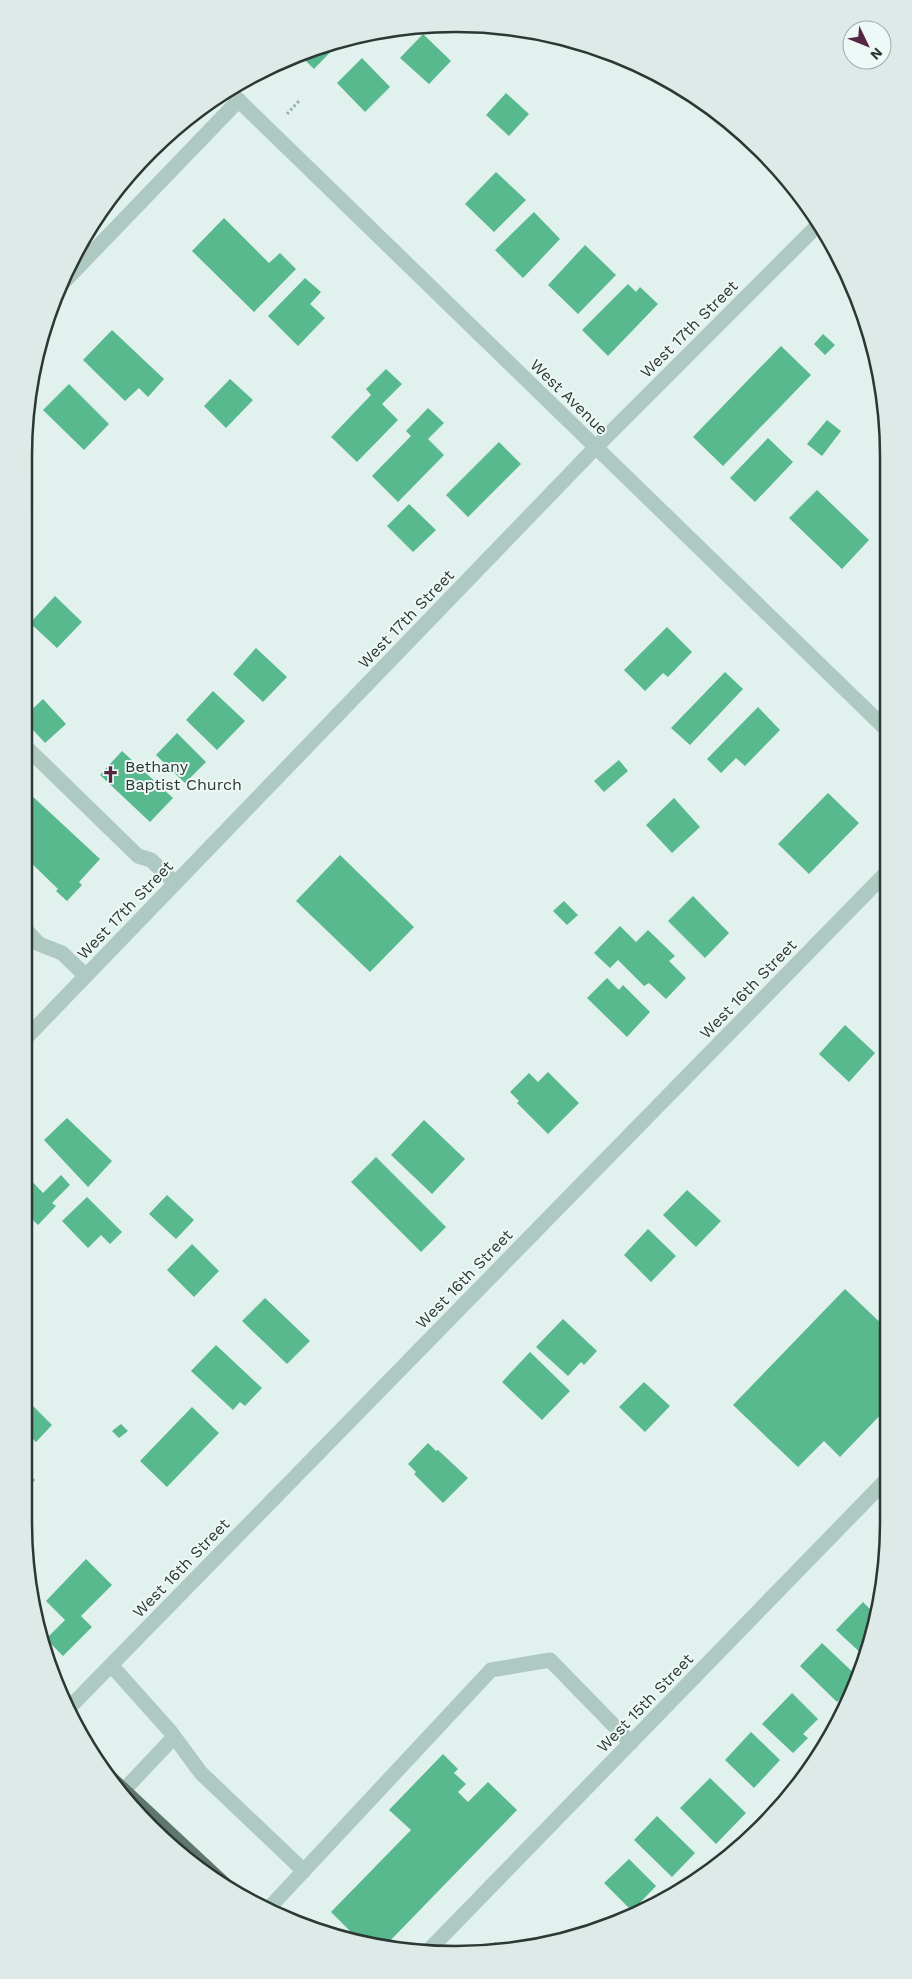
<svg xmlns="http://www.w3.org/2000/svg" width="912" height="1979" font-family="'Work Sans',sans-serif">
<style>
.building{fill:#58b88e}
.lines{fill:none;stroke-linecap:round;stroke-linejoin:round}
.path{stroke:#99b4ad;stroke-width:3;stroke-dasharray:2.5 2.5;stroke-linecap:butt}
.minor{stroke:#aec8c2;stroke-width:15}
.major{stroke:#5f776f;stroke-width:15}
.labels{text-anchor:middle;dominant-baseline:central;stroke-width:4;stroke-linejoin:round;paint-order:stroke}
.street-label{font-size:16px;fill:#2c3833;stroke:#eef9f7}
.poi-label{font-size:16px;fill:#2c3833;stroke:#eef9f7;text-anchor:start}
.rim{fill:none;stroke:#2c3833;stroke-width:2.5}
</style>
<rect width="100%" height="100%" fill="#e1f1ee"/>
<!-- building -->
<path class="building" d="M423 34 451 61 429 84 400 58Z
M341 41 314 69 299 54 304 53Z
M362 58 390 87 365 112 337 83Z
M506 93 529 114 509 136 486 115Z
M496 172 526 200 494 232 465 204Z
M534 212 560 239 523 278 495 250Z
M224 218 269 263 280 253 296 269 254 312 192 251Z
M585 245 616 275 578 314 548 285Z
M305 278 321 292 310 304 325 318 298 346 268 316Z
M628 284 636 292 640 287 658 304 608 356 582 330Z
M112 330 164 379 148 397 139 388 125 401 83 360Z
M823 334 835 345 825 355 814 344Z
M781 346 811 375 723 466 693 437Z
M386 369 402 384 382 404 398 420 357 462 331 437 371 395 366 389Z
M230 379 253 400 226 428 204 406Z
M69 384 109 424 84 450 43 410Z
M428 408 444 423 428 439 444 455 398 502 372 476 411 436 406 431Z
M827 420 841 431 822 456 807 444Z
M768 438 793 462 755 502 730 478Z
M499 442 521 464 468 517 446 495Z
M817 490 869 540 842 569 789 518Z
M24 501 29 506 24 511Z
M409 504 436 530 413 552 387 526Z
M55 596 82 622 57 648 30 623Z
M667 627 692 652 668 677 663 673 645 691 624 670Z
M256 648 287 677 263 702 233 674Z
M725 672 743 689 690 745 671 728Z
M213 691 245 721 217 750 186 720Z
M43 699 66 724 45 743 24 720V717Z
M758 707 780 730 745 766 736 758 721 773 707 759Z
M177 733 206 762 185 783 156 755Z
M122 751 173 798 150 822 100 775Z
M619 760 628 771 604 792 594 781Z
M828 793 859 823 809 874 778 844Z
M30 794 100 859 79 882 82 885 67 901 56 891 58 889 24 856V801Z
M674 798 700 827 672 853 646 825Z
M340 855 414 927 370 972 296 901Z
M693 896 729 933 705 958 668 921Z
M564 901 578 915 567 925 553 911Z
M620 926 636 942 648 930 675 956 669 961 686 978 666 999 649 983 644 986 618 960 610 968 594 953Z
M607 978 619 990 623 985 650 1012 627 1037 587 998Z
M845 1025 875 1053 849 1082 819 1054Z
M548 1072 579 1103 548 1134 517 1103 519 1101 510 1092 529 1073 538 1082Z
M67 1118 112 1161 88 1187 44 1140Z
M424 1120 465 1159 432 1194 391 1155Z
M376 1157 446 1227 421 1252 351 1182Z
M24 1173 43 1193 61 1175 70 1185 52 1203 56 1206 38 1225 25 1212 27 1210 24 1206Z
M687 1190 721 1221 696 1247 663 1215Z
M167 1195 194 1220 176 1239 149 1214Z
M87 1197 122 1232 110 1244 101 1235 88 1248 62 1221Z
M648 1229 676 1256 651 1282 624 1255Z
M192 1244 219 1271 194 1297 167 1270Z
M845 1289 888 1330V1407L840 1457 824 1441 798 1467 733 1405Z
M265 1298 310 1341 287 1364 242 1321Z
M563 1319 597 1351 584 1365 581 1362 568 1376 536 1347Z
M216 1345 262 1388 245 1406 240 1402 233 1410 191 1371Z
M530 1352 570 1391 542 1420 502 1382Z
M644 1382 670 1406 645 1432 619 1407Z
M30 1403 52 1425 36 1442 24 1430V1409Z
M192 1407 219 1433 167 1487 140 1461Z
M121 1424 128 1431 119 1438 112 1431Z
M428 1443 436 1451 438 1450 468 1478 443 1503 414 1474 416 1472 408 1464Z
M24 1469 35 1480 24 1491Z
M86 1559 112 1585 81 1616 92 1627 63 1656 46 1639 65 1620 46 1601Z
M883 1578V1580L881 1595 874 1587Z
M863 1602 877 1616 865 1657 836 1630Z
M822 1643 859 1678 837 1702 800 1666Z
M792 1693 818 1719 803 1734 808 1738 793 1753 762 1724Z
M751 1732 780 1760 754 1788 725 1760Z
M443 1754 458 1769 454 1773 466 1784 458 1792 468 1802 488 1782 517 1810 383 1948 363 1944 331 1912 411 1830 389 1810Z
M710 1778 746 1813 716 1844 680 1808Z
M657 1816 695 1853 672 1877 634 1840Z
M629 1859 656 1886 632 1911 604 1883Z
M495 1942 504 1951 484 1952Z"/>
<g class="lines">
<!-- path -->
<path class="path" d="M287 114 299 101"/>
<!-- minor -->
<path class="minor" d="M228 90 886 729
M58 288 239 100
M24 745 138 856 151 860 175 883
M24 928 39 944 62 953 86 976
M24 1040 596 447 818 225
M111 1665 170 1731 201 1773 304 1871
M68 1709 886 873
M124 1790 174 1737
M269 1908 491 1670 550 1660 631 1743
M427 1952 888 1478"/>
<!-- major -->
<path class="major" d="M108 1776 226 1886"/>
</g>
<!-- icons -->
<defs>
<symbol id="church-bare" viewBox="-9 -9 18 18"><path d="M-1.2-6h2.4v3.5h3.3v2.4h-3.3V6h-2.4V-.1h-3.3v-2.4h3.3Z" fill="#542643" stroke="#eef9f7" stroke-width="2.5" paint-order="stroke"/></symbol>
</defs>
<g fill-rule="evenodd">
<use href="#church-bare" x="98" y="762" width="25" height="25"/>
</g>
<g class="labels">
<!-- street labels -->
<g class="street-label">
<text transform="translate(689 329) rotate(-45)">West 17th Street</text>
<text transform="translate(569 397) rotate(44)">West Avenue</text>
<text transform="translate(406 619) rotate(-46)">West 17th Street</text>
<text transform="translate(125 910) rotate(-46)">West 17th Street</text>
<text transform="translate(748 989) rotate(-46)">West 16th Street</text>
<text transform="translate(464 1279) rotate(-46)">West 16th Street</text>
<text transform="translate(181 1568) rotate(-46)">West 16th Street</text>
<text transform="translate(645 1703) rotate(-46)">West 15th Street</text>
</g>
<!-- poi labels -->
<g class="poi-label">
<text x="125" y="766">Bethany<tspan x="125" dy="18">Baptist Church</tspan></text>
</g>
</g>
<!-- crop -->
<path d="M0 0H912V1979H0ZM456 32H456A424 424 0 0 1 880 456V1522A424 424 0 0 1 456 1946H456A424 424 0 0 1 32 1522V456A424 424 0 0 1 456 32Z" fill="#deeae7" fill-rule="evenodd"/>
<path class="rim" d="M456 32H456A424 424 0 0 1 880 456V1522A424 424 0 0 1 456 1946H456A424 424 0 0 1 32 1522V456A424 424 0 0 1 456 32Z"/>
<!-- north arrow -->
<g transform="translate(867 45) rotate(133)"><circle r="24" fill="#eef9f7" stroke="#a0aca9"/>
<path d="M0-4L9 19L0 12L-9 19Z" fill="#542643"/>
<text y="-8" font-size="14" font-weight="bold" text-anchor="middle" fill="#2c3833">N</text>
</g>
</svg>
